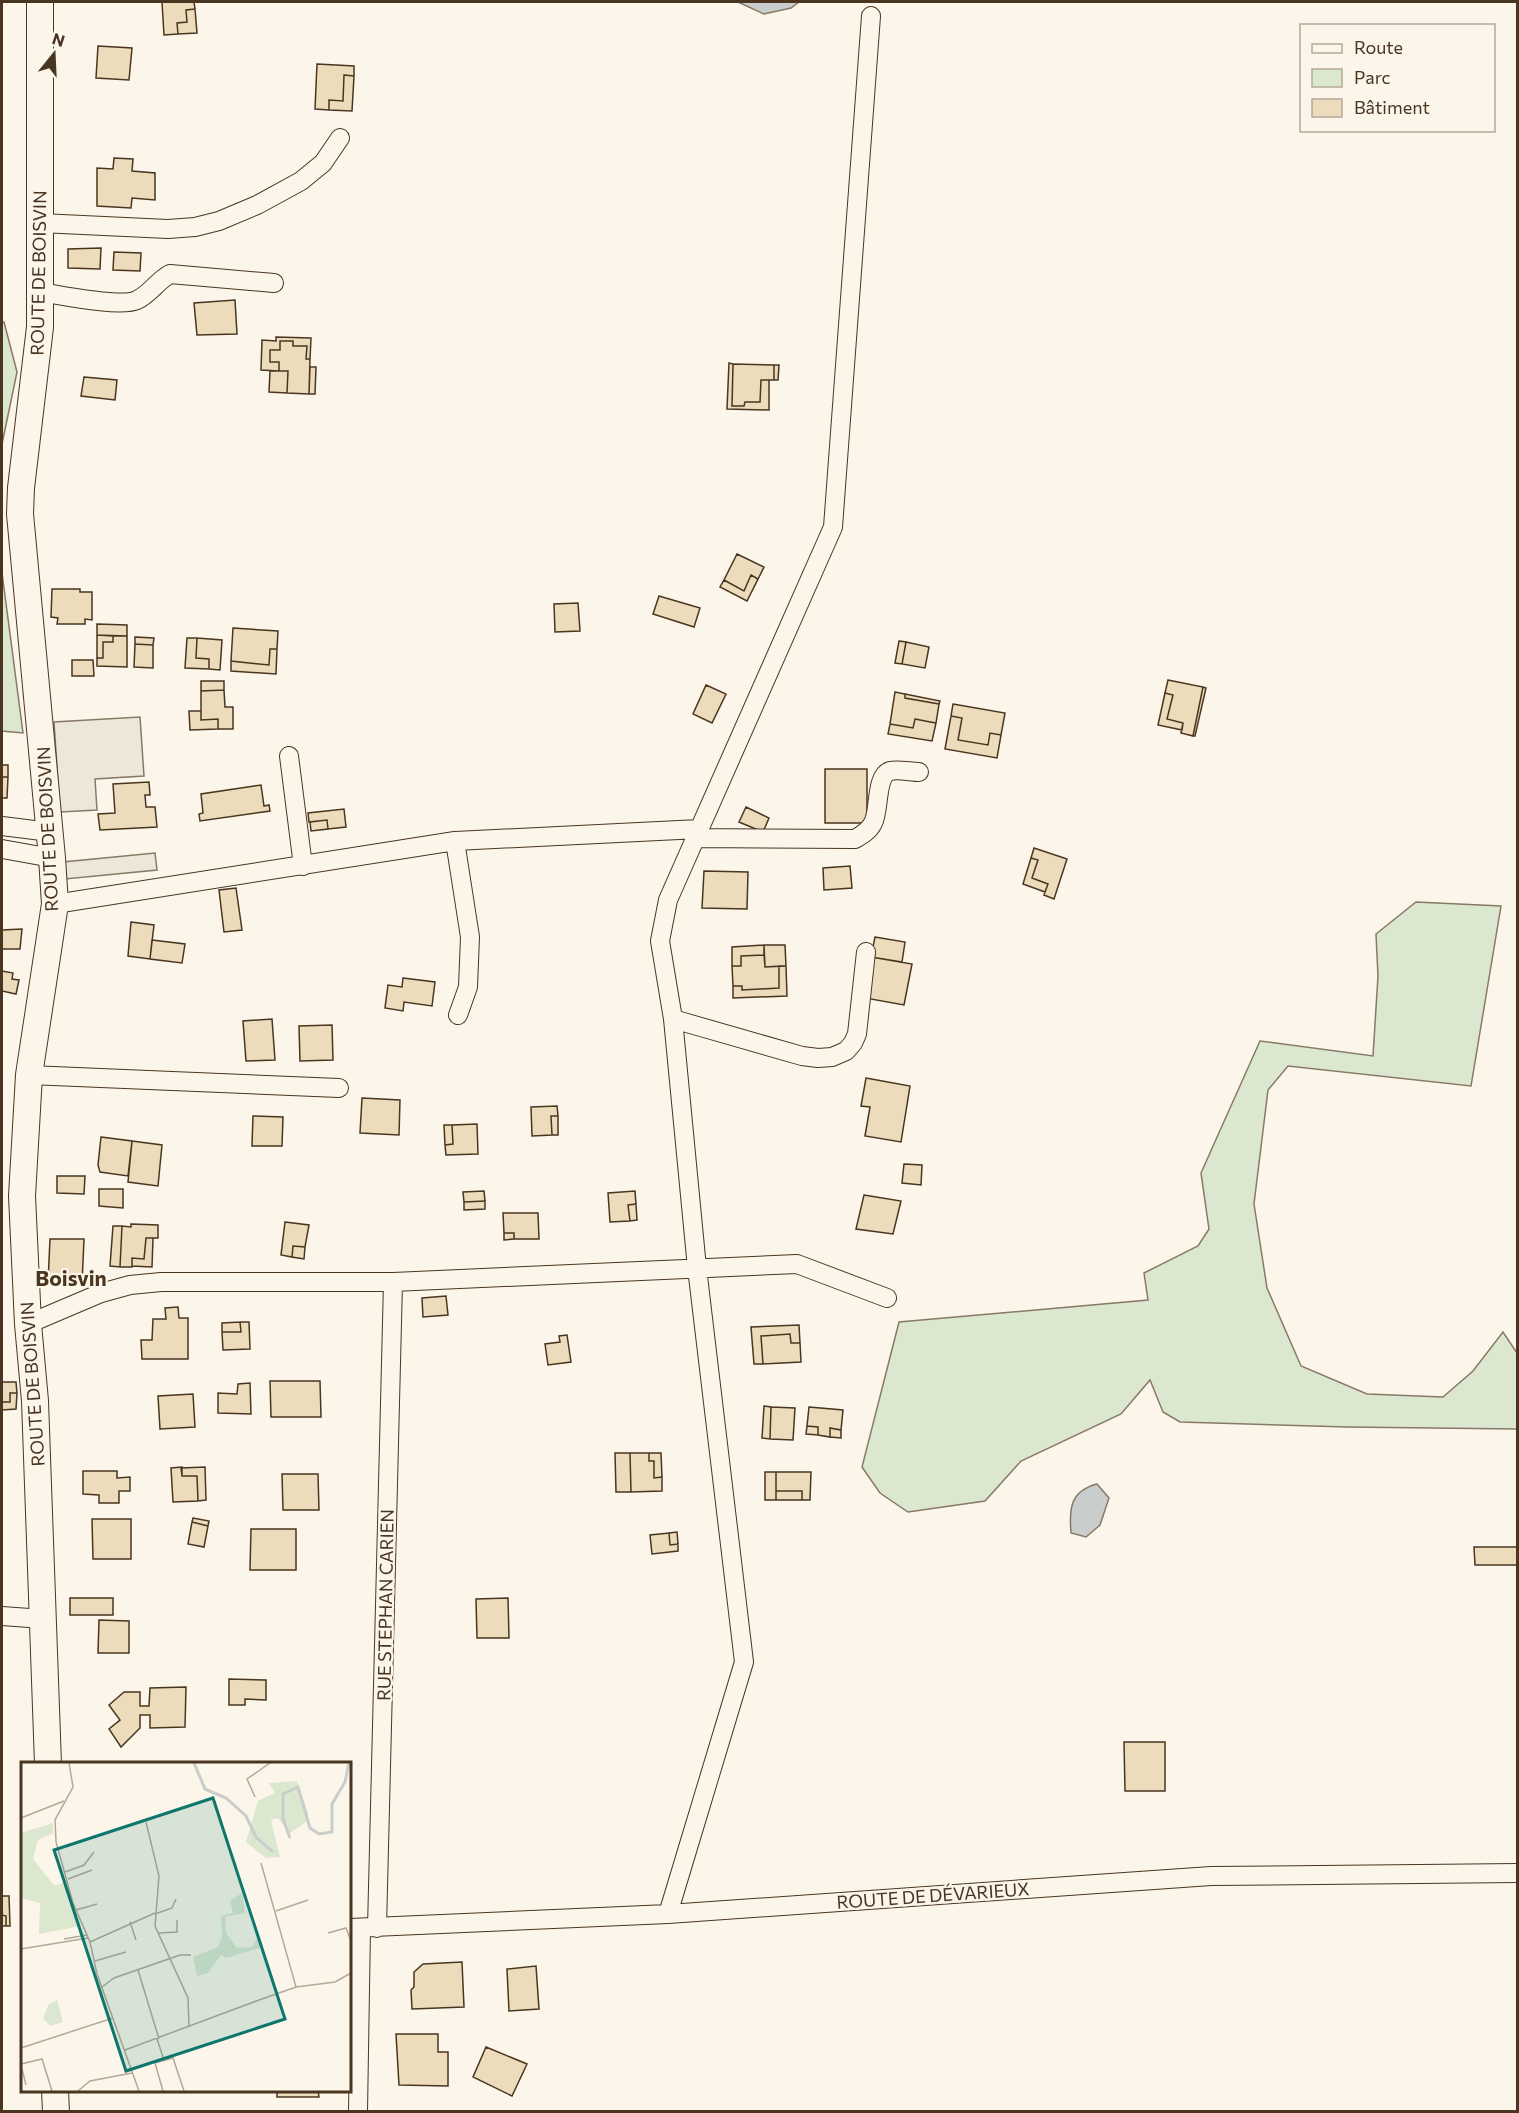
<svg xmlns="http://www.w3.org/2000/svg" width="1519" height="2113" font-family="Commissioner,sans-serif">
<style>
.green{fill:#dce7d0;stroke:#887966;stroke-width:1.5}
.parking{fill:#ede7d9;stroke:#887966;stroke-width:1.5}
.water{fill:#c9cecd;stroke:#887966;stroke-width:1.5}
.building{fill:#ecdcbc;stroke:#4a3520;stroke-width:1.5}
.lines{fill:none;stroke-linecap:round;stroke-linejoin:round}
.street-casing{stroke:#4a3520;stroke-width:20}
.secondary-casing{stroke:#4a3520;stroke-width:28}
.street{stroke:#fbf6e9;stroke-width:18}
.secondary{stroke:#fbf6e9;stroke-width:26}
.labels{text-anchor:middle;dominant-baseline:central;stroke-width:4.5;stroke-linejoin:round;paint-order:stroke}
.street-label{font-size:18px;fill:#4a3520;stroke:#fbf6e9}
.quarter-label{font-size:21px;font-weight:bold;fill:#4a3520;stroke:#fbf6e9}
.inset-river{fill:none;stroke:#c9cecd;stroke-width:3}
.inset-road{fill:none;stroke:#b4a999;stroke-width:1.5}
.view{fill:#0f766e;fill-opacity:0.15;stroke:#0f766e;stroke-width:3}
.inset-edge{fill:none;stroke:#4a3520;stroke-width:3}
</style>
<rect width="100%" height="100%" fill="#fbf6e9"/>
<!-- green -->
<path class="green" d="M2 322H4L17 372 2 444Z
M2 573 23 733 2 731Z
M1416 902 1501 906 1471 1086 1288 1066 1268 1090 1254 1204 1267 1288 1301 1366 1367 1394 1443 1397 1473 1371 1503 1332 1517 1353V1429L1347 1427 1180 1422 1163 1412 1150 1380 1121 1414 1021 1461 985 1501 908 1512 880 1493 862 1467 899 1322 1148 1300 1144 1273 1198 1246 1209 1229 1201 1173 1260 1041 1373 1056 1378 976 1376 934Z"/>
<!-- parking -->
<path class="parking" d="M140 717 144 776 95 779 97 810 60 812 54 722Z
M155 853 157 870 65 879 63 862Z"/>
<!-- water -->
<path class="water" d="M738 2H799L791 8 764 14Z
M1097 1484 1109 1498 1100 1525 1086 1537 1071 1533C1069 1509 1070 1491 1097 1484Z"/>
<!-- building -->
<path class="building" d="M162 2H194L195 9 186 10 187 22 177 23 178 34 164 35Z
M195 9 197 33 178 34 177 23 187 22 186 10Z
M98 46 132 48 129 80 96 78Z
M317 64 354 66V76L344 75 343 101 329 100V110L315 109Z
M344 75 354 76 352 111 329 110V100L343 101Z
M114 158 133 159 132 171 155 173V200L132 198 131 208 97 206V168L113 169Z
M101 248 100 269 68 268V249Z
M114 252 141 253 140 271 113 270Z
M235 300 237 334 197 335 194 303Z
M276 337 311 338 310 359H306L307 346H293V341H280V350H270V362H279V371L261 370 262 340 276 341Z
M280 341H293V346H307L306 359H310L309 394 287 393 288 371H279V362H270V350H280Z
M729 363 733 364 732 406H744L745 402H760L761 380H769V410L727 409Z
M733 364 774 365V380H761L760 402H745L744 406H732Z
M774 365H779L778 380H774Z
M310 367H316L315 394H309Z
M270 371H288L287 393 269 392Z
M84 377 117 380 115 400 81 396Z
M737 554 764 567 758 579 751 575 744 591 724 580Z
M751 575 758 579 747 601 720 587 724 580 744 591Z
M52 589H80V592H92V620L85 619V624H57L58 618 51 617Z
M659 596 700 608 694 627 653 614Z
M578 603 580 631 555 632 554 604Z
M97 624 127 625V636L97 635Z
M233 628 278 631 277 649H270L269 665 231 661Z
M97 635 113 636V642H103V658H97Z
M113 636H127V667L97 666V658H103V642H113Z
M135 637 154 638 153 645 135 644Z
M187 638H197L196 658 209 659V669L185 668Z
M197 638 222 640 220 670 209 669V659L196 658Z
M899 641 906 642 902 664 895 663Z
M906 642 929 647 925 668 902 664Z
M135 644 153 645V668L134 667Z
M270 649H277L276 674 231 671V661L269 665Z
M72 660H93L94 676H72Z
M1168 680 1203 687 1193 736 1181 733 1183 723 1167 719 1173 695 1165 693Z
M201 681H224V690L201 691Z
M706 685 726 694 712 723 693 714Z
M1203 687 1206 688 1195 736H1193Z
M224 690 225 707H233V729H218V719L201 720V691Z
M895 692 905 694V698L939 704 936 723 915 719 913 728 890 724Z
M1165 693 1173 695 1167 719 1183 723 1182 730 1158 725Z
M905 694 940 701 939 704 905 698Z
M953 704 1005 713 1001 735 990 733 988 745 958 740 962 718 951 716Z
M189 711H201V720L218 719V729L190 730Z
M951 716 962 718 958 740 988 745 990 733 1001 735 997 758 945 749Z
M915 719 936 723 932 741 888 734 890 724 913 728Z
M2 765H8V777H2Z
M825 769H867V823H825Z
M2 777H8L7 798H2Z
M149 782 150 795H145L146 807H155L157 827 100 830 98 814 115 813 113 784Z
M261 785 264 806 269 805 270 811 200 821 199 814 203 813 201 794Z
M746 807 769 818 763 832 739 822Z
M344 809 346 827 328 829 327 820 309 822 308 813Z
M327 820 328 829 311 831 310 822Z
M1034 848 1067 859 1054 899 1044 895 1048 884 1032 878 1038 860 1031 858Z
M1031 858 1038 860 1032 878 1048 884 1045 892 1023 884Z
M850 866 852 888 824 890 823 868Z
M704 871 748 872 747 909 702 908Z
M236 888 242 930 224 932 219 890Z
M131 922 154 925 150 959 128 956Z
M22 929 20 949H2V930Z
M875 937 905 942 902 962 871 957Z
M152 940 185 944 182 963 150 959Z
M764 945H785L786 966 765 967Z
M764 945V955L741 956V966H732V947Z
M764 955 765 967 779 966V988L742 990V986H733L732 966H741V956Z
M871 957 912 964 904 1005 865 998Z
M779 966H786L787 996 733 998V986H742V990L779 988Z
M2 971 13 973 12 979 19 980 16 994 2 991Z
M403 978 435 982 432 1006 404 1002 403 1011 385 1008 388 985 402 987Z
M272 1019 275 1060 246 1061 243 1021Z
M332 1025 333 1060 300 1061 299 1026Z
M866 1078 910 1086 901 1142 865 1136 870 1107 861 1106Z
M362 1098 400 1100 399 1135 360 1133Z
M557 1106 558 1116H551L552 1135 532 1136 531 1107Z
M253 1116 283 1117 282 1146H252Z
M551 1116H558V1135H552Z
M477 1124 478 1154 446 1155 445 1145 453 1144 452 1125Z
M444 1125H452L453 1144 445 1145Z
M101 1137 132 1141 128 1176 100 1172 98 1165Z
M132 1141 162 1145 158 1186 128 1182Z
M904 1164 922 1165 921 1185 902 1183Z
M57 1176H85L84 1194 57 1193Z
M99 1189H123V1208L99 1206Z
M484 1191 485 1201 464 1202 463 1192Z
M635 1191 636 1204 628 1205 630 1221 610 1222 608 1193Z
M864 1195 901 1201 893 1234 856 1229Z
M485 1201V1209L464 1210V1202Z
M636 1204 637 1220 630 1221 628 1205Z
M503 1213H538L539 1239H514V1233H504Z
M285 1222 309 1225 305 1247 293 1246 292 1257 281 1255Z
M131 1224 158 1225V1238H146L144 1259 132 1258V1267H120L122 1226 131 1227Z
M113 1226H122L120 1267 110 1266Z
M504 1233H514V1239L504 1240Z
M146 1238H153L152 1267 132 1266V1258L144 1259Z
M50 1239H84L82 1284 48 1283Z
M293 1246 305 1247 304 1259 292 1257Z
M446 1296 448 1315 423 1317 422 1298Z
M178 1307 179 1318H188V1359H142L141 1340H152L153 1319H166L165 1308Z
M240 1322 241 1332H222V1323Z
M240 1322H249L250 1349 223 1350 222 1332H241Z
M799 1325 800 1343H791L790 1334 761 1336 763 1364H754L751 1327Z
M790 1334 791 1343H800L801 1362 763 1364 761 1336Z
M567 1335 571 1362 548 1365 545 1344 560 1342 559 1336Z
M270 1381H320L321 1417H271Z
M2 1382H16L17 1393H10V1402H2Z
M250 1383 251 1414 218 1413V1393L237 1394 238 1384Z
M10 1393H17L16 1409 2 1410V1402H10Z
M193 1394 195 1427 160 1429 158 1396Z
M764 1406 771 1407 770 1439 762 1438Z
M771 1407 795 1408 793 1440 770 1439Z
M809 1407 843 1410 841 1430 830 1428V1437L818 1435V1427L807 1426Z
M807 1426 818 1427V1435L806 1434Z
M830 1428 841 1430V1438L830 1437Z
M615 1453H630L631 1492H616Z
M630 1453H649V1461H654V1478L662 1477V1491L631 1492Z
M649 1453H661L662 1477 654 1478V1461H649Z
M182 1467V1476H197L198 1501 173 1502 171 1468Z
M205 1467 206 1500 198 1501 197 1476H182L181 1468Z
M83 1471H117V1478L130 1477V1491H119V1503H99V1495L83 1494Z
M765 1472H776V1500H765Z
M776 1472H811L810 1500H802V1491H776Z
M282 1474H318L319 1510H283Z
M776 1491H802V1500H776Z
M193 1518 209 1521 208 1526 192 1522Z
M92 1519H131V1559H93Z
M192 1522 208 1526 204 1547 188 1544Z
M251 1529H296V1570H250Z
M677 1532 678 1544 670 1545 669 1533Z
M669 1533 670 1545 678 1544V1551L652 1554 650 1535Z
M1474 1547H1518V1565H1475Z
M70 1598H113V1615H70Z
M508 1598 509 1638H477L476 1599Z
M99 1620 129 1621V1653H98Z
M229 1679 266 1680V1700L245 1699V1705H229Z
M186 1687 185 1727 150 1728V1715H140V1728L121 1747 109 1729 120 1720 109 1705 124 1692H140V1706H149L150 1688Z
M1124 1742H1165V1791H1125Z
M2 1896H9L10 1926H6V1916L2 1915Z
M2 1896V1915L6 1916V1926H2Z
M462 1962 464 2007 412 2009 411 1990 414 1987V1972L423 1964Z
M536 1966 539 2009 509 2011 507 1969Z
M396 2034H438V2052H448V2086L399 2085Z
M486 2047 527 2064 512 2096 473 2077Z
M277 2090H318L319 2097H277Z"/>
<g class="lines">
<defs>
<path id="street" d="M40 223 168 229 195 227 219 221 257 205 301 181 323 163 340 138
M40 292C60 295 121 308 137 300 150 294 157 281 170 274L274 283
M289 756 303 866
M2 826 50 832
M695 838 855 839C862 835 869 831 873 823 880 811 875 776 890 771 898 769 911 772 919 772
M455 841 470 937 468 987 458 1015
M2 849 52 858
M55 904 455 841 699 829
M673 1019 802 1056 818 1058 832 1057 846 1051 853 1043 857 1034 866 952
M29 1075 339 1088
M28 1324 101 1293 130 1285 161 1282H393L797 1264 887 1298
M2 1616 43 1619
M668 1914 744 1662 697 1268 673 1019 660 941 668 900 833 527 871 16
M350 1928 668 1914 1211 1876 1518 1873
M377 1928 393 1282
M358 2112 361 1928"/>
<path id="secondary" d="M40 2V327L21 488 20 514 52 858 55 904 29 1075 22 1196 28 1324 35 1401 48 1764
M55 2090 56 2112"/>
</defs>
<!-- street casing -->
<use href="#street" class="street-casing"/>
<!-- secondary casing -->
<use href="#secondary" class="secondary-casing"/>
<!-- street -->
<use href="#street" class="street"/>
<!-- secondary -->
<use href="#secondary" class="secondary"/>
</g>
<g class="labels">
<!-- street labels -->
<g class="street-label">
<text transform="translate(38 273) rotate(-89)">ROUTE DE BOISVIN</text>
<text transform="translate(47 829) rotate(-93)">ROUTE DE BOISVIN</text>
<text transform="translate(32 1384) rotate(-94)">ROUTE DE BOISVIN</text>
<text transform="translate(385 1605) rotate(-89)">RUE STEPHAN CARIEN</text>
<text transform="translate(933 1895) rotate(-4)">ROUTE DE DÉVARIEUX</text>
</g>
<!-- quarter labels -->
<g class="quarter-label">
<text x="71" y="1277">Boisvin</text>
</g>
</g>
<!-- overview -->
<g transform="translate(21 1762)">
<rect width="330" height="330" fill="#fbf6e9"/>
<path d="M276 19 287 51 285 60 269 71 257 56 250 58 259 95 245 96 225 80 237 39 254 31 248 21ZM32 61V71L17 78 12 97 33 123 44 121 60 164 18 172 19 141 0 136V71ZM221 131 224 151 204 155 205 171 216 186 231 185 236 176 242 185 205 196 200 193 187 211 176 214 172 195 197 185 201 175 200 154 212 151 209 139ZM36 238 42 260 29 264 22 256 28 242Z" fill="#dce7d0"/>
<path class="inset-river" d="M173 1 184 27 205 36 225 54 235 75 252 90M269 76 262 57V32L277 25 289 66 298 72 311 70V42L324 20 328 1"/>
<path class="inset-road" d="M48 1 52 25 34 58 35 80 52 141 69 180 76 212 118 329M234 35 226 17 249 1M0 56 43 39M125 60 138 114 134 164 167 236 168 265M240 101 275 225M44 110 63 103 73 90M47 117 71 108M55 148 76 142M255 149 287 138M134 152 151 146 155 137M109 160 115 178M138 171 156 170V158M307 171 325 166 330 179M43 177 66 173M69 180 134 151M0 187 67 176M74 199 105 190M117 208 138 277M81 225 93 216 159 193H170M136 277 143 298M0 286 92 256M104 288 238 238 275 225 314 220 330 211M0 302 21 297 31 329M0 303 5 323M57 329 69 319 111 311M142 329 134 301 152 296 163 329"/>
<path class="view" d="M192 36 264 257 105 309 33 88Z"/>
<rect width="330" height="330" class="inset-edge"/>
</g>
<!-- border -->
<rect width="1519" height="2113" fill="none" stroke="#4a3520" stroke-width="6"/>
<!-- legend -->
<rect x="1300" y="24" width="195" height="108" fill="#fbf6e9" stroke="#b4a999" stroke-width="1.5"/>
<rect x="1312" y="44" width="30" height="9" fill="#fbf6e9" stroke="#b4a999" stroke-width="1.5"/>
<text x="1354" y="54" font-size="18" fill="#4a3520">Route</text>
<rect x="1312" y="69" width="30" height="18" fill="#dce7d0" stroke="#b4a999" stroke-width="1.5"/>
<text x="1354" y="84" font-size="18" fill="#4a3520">Parc</text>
<rect x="1312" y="99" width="30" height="18" fill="#ecdcbc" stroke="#b4a999" stroke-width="1.5"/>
<text x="1354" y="114" font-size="18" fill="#4a3520">Bâtiment</text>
<!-- north arrow -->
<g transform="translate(54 54) rotate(18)" stroke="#fbf6e9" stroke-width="4.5" paint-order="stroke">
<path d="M0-4.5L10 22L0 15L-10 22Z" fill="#4a3520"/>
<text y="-9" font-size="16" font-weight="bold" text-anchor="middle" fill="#4a3520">N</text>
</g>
</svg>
